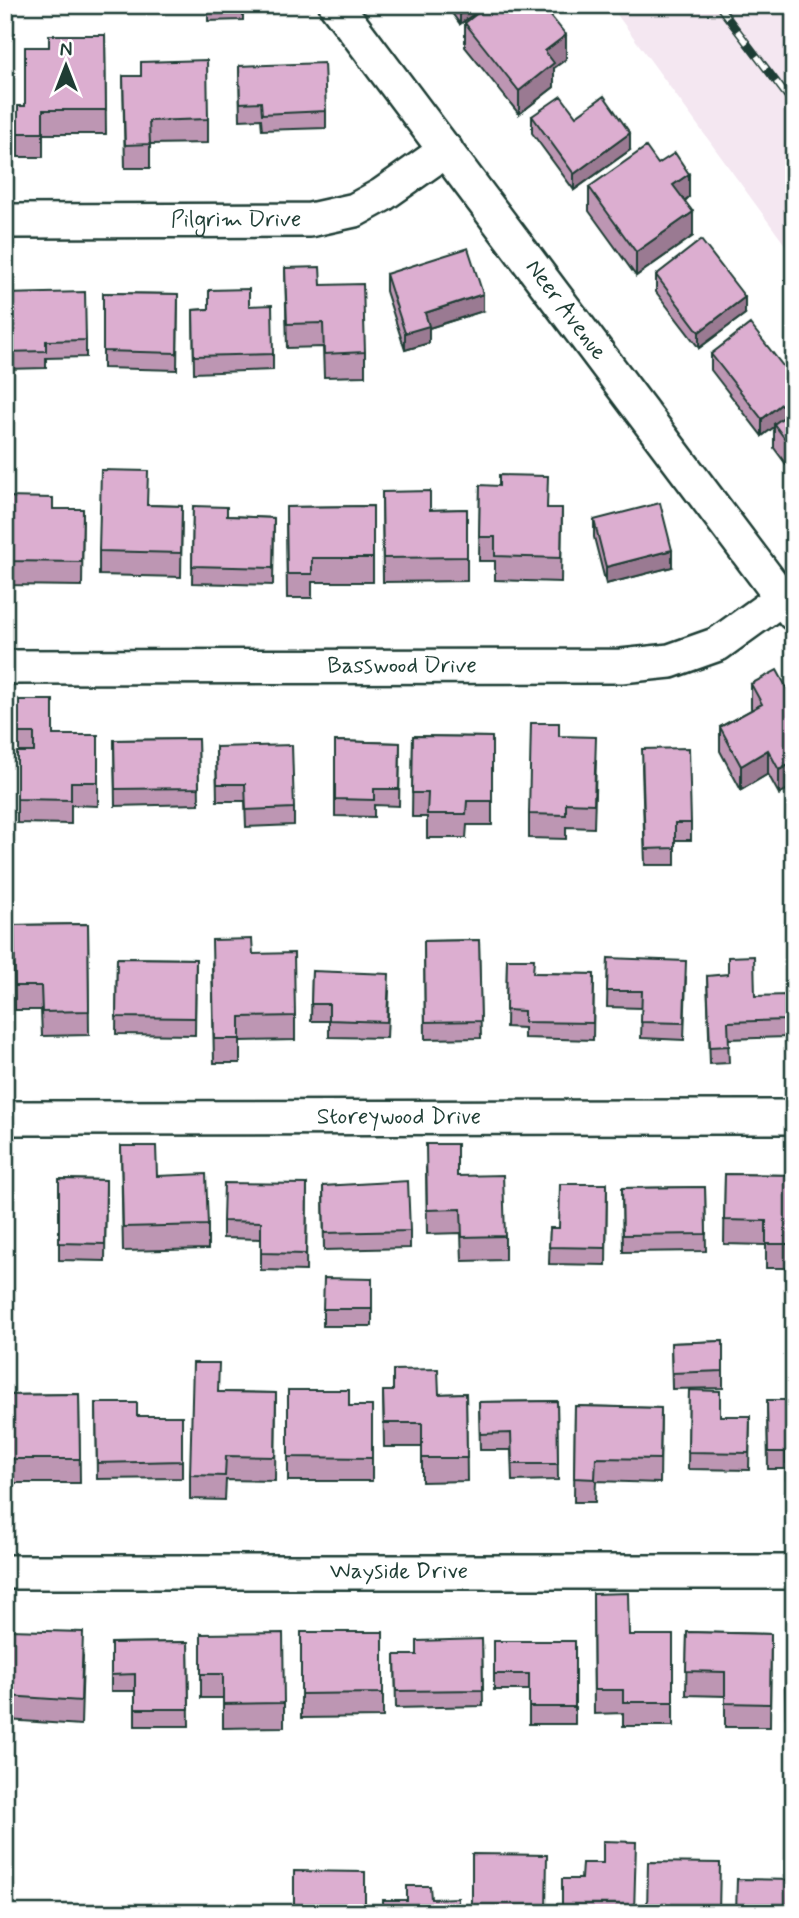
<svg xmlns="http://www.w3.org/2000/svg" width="799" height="1918" font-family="Mynerve,sans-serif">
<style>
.built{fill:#f4e7f1}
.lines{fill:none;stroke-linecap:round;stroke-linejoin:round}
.street-casing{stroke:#1f3d34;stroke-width:38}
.street{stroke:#fff;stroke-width:33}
.rail-casing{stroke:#1f3d34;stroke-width:8}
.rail{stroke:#fff;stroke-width:5;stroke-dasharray:16;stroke-linecap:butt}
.wall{fill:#bd96b3;stroke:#1f3d34;stroke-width:2}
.shaded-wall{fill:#9a7a92;stroke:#1f3d34;stroke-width:2}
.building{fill:#dcaed0;stroke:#1f3d34;stroke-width:2}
.labels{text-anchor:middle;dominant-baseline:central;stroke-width:5;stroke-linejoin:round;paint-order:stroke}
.street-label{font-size:23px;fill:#1f3d34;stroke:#fff}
</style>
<rect width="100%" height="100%" fill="#fff"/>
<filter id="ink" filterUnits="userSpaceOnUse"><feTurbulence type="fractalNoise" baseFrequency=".0143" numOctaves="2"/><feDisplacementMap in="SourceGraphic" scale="14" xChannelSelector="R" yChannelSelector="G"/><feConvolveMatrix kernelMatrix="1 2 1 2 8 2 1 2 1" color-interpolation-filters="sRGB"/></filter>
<g filter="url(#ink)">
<!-- built -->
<path class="built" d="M610 5H794V257Z"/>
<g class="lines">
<defs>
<g id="street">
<path id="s1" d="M336 5 794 614"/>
<path id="s2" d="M5 221 310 220 355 210 382 195 446 150"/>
<path id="s3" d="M5 667 621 666 670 661 718 644 782 598"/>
<path id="s4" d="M5 1118 794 1117"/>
<path id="s5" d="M5 1572H794"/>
</g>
</defs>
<!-- street casing -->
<use href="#street" class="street-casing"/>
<!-- street -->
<use href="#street" class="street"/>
<defs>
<path id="rail" d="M718 5 794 105"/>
</defs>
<!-- rail casing -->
<use href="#rail" class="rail-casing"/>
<!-- rail -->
<use href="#rail" class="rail"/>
</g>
<!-- wall -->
<path class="wall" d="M208 5H243V20L208 21Z
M446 5H486L460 24Z
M522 10 566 59 554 68V87L519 114 465 47V23Z
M105 35 106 134H43V157H18V106H25L49 47Z
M5 41H8L9 132H5Z
M239 66 326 111V128L262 130 261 119 240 120Z
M123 76 208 119V143L150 144V168H125Z
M532 116H576L630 150 574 190 532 133Z
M658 164 689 197 685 201 693 236 636 276 589 211V187Z
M285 268 321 285 365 352V376L324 377 323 347 287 348Z
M386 274 483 311 429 328V343L405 350 386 291Z
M656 275 745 314 699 348 656 292Z
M103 293 178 294 177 370 103 368Z
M5 294 86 340V357L46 358V368L5 369Z
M249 306 273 354V370L194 373 193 310Z
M711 354 794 380V475L774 448V427L762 436 711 370Z
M480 485 548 508H562L561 582 495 580V561H479Z
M382 492 430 510 467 509V581L383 582Z
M5 497 53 509H83L82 586 5 585Z
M147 505 182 506 181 577 99 575V551Z
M193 506 227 516 274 518 273 585 192 583Z
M373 506V582H312V598H287L286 507Z
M594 520 672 567 606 584 594 537Z
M751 684 794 701 779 794 768 774 741 790 720 751V727L752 710 751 708Z
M19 700 53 735H98V806L71 805V824L17 823V752H19Z
M413 736 492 737V825H467L466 838H427V817H412Z
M559 736 596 761 594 828 566 827V839L529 838V814Z
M198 739 199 804 115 806 114 740Z
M335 741 400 743 399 806 374 805V817L335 816Z
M216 747 294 808V825L246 827 245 801H217Z
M642 766 691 823V840H675V865H645Z
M88 924 89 1035 42 1036 41 1010H15L14 925Z
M479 940 481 1038 425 1039 424 941Z
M253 954 295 1016V1040L240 1041V1063H214L212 963Z
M117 958 196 959 195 1035 116 1034Z
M608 958 686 977 684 1040 641 1038 642 1008 607 1007Z
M507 959 534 973 594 974 593 1040 524 1038V1028L506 1027Z
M312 971 389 991 387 1038 329 1037V1021H311Z
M707 976 755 996 787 1020V1037L728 1039 729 1063 710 1064Z
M121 1146 157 1176 208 1225V1249L123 1251Z
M426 1168 457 1176 505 1236V1260L462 1261 461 1233 427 1234Z
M725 1174 794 1175V1268H766V1245L724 1244Z
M59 1179 106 1180 105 1261 59 1260Z
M307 1184 306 1271 261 1270V1239L223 1238V1221Z
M607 1184 606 1265 549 1264 550 1228H559Z
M323 1186 410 1231V1248L324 1250Z
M705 1187 706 1251 623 1252 622 1188Z
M372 1279V1326H323V1309Z
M723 1341V1388L672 1389 671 1343Z
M288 1390 349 1406H372V1481H288Z
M689 1390 720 1416H750L749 1470 688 1469Z
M383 1391 439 1394 466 1393 467 1481 422 1482V1447H384Z
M219 1392 276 1393 275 1481 226 1480 225 1500 190 1499V1475Z
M79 1394 80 1483H5V1395Z
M767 1400H794V1480H786V1469H768Z
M557 1401 558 1480 512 1481 511 1450H480L479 1402Z
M96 1403 137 1416H182V1478L97 1479Z
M575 1406 661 1408 660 1483 596 1481 595 1502H574Z
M593 1594 629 1635H673V1726H623V1713L594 1714Z
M301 1632H383V1717L301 1718Z
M687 1632 771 1634 770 1727H725V1696L686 1695Z
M201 1634 284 1703V1727L223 1728V1698H201Z
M482 1639 483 1706 396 1708 395 1655H417Z
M494 1641H575V1724H529V1690H494Z
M188 1642 189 1726H135V1691H111V1643Z
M83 1656 81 1725 7 1720V1696Z
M785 1670H794V1718H786Z"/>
<!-- shaded-wall -->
<path class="shaded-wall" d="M463 5H486L460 24V8Z
M566 35V59L554 68V87L519 114V91L545 51Z
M630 133V150L574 190V174Z
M689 174V197L673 209V185Z
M693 212V236L636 276V252Z
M483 294V311L429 328V343L405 350V333L425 313Z
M745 297V314L699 348V332Z
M794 394V411L774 424V427L762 436V419Z
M672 550V567L606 584V567Z
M768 750V774L741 790V766Z
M794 762V786L779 794V770Z"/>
<!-- building -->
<path class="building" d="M488 5H518L522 10 529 5H542L566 35 545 51 554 63 519 91 465 23Z
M49 35H105L106 110H43V133H18V106H25V47H49Z
M5 41H8L9 108H5Z
M207 60 208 119 149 121 150 144 125 145 123 76H141V62Z
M324 63 326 111 262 114 261 102 240 103 239 66Z
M561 96 576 116 604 96 630 133 574 174 532 116Z
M646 147 658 164 675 153 689 174 673 185 693 212 636 252 589 187Z
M701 240 745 297 699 332 656 275Z
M468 248 483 294 425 313 429 326 405 333 386 274Z
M320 267 321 285 363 284 365 352 324 354 323 323 287 324 285 268Z
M249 289V306L272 305 273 354 194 356 193 310 209 309V290Z
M85 292 86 340 46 341V351L5 352V294Z
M103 293 178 294 177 353 103 351Z
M750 324 794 380V394L762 419 711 354Z
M794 410V451L774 424Z
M101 470 148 471 147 505 182 506 181 553 99 551Z
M499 475 548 476 547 508H562L561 558 495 556V537H479L480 485 499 486Z
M430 491V510L467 509V557L383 558 382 492Z
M5 497 53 498V509H83L82 562 5 561Z
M660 503 672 550 606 567 594 520Z
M193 506 227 507V516L274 518 273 568 192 566Z
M373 506V558H312V574H287L286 507Z
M777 670 794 701V762L779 770 768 750 741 766 720 727 762 704 751 684Z
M19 700H53V735H98V782H71V800L17 799V752H34V733H19Z
M531 723H559V736L596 737 594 804 566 803V815L529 814Z
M413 736 492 737V801H467L466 814H427L428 793H412Z
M198 739 199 788 115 789 114 740Z
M335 741 400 743 399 789H374V800L335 799Z
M292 745 294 808 246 810 245 784H217L216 747Z
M689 748 691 823H675V848L645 849 642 749Z
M88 924 89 1011 42 1012 41 986H15L14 925Z
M252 939 253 954 294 953 295 1016 240 1017V1039H214L212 940Z
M479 940 481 1021 425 1022 424 941Z
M754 956 755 996 786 995 787 1020 728 1022 729 1046 710 1047 707 976 728 974V957Z
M117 958 196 959 195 1018 116 1017Z
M608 958 686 961 684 1023 641 1022 642 991H607Z
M507 959H534L533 973 594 974 593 1023 524 1022V1011L506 1010Z
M312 971 389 974 387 1022 329 1020V1004H311Z
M426 1144H457V1176L503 1175 505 1236 462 1237 461 1209 427 1210Z
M121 1146H156L157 1176 206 1174 208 1225 123 1227Z
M725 1174 794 1175V1244H766V1221L724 1220Z
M59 1179 106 1180 105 1244 59 1243Z
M408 1181 410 1231 324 1233 323 1186Z
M224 1183 307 1184 306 1254 261 1253V1222L223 1221Z
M560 1184H607L606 1248 549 1247 550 1228H559Z
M705 1187 706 1234 623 1235 622 1188Z
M324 1278 372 1279V1309H323Z
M723 1341V1371L672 1373 671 1343Z
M193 1363H219L218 1392 276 1393 275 1457 226 1456 225 1476 190 1475Z
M438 1369 439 1394 466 1393 467 1458H422V1423H384L383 1391H393V1370Z
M288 1390H349V1406H372V1458L288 1457Z
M689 1390 720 1391V1416H750L749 1453 688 1452Z
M79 1394 80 1459H5V1395Z
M767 1400H794V1463H786V1452H768Z
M557 1401 558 1464H512L511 1433 480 1434 479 1402Z
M96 1403H137V1416H182V1461L97 1463Z
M575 1406 661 1408 660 1459 596 1458 595 1479 574 1478Z
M628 1593 629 1635H673V1702H623V1690H594L593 1594Z
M9 1630 83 1632 81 1701 7 1696Z
M301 1632H383V1693L301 1694Z
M687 1632 771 1634 770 1704 725 1703V1672L686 1671Z
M283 1633 284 1703 223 1704V1674H201V1634Z
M482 1639 483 1690 396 1691 395 1655H417V1641Z
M494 1641H575V1707H529V1674H494Z
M188 1642 189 1709H135V1674L111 1675V1643Z
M785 1670H794V1701H786Z
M603 1841 636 1842 634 1913H562V1879H581L582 1863H603Z
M472 1854 547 1855 546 1913H472Z
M648 1862 720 1863 719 1913H647Z
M294 1871 365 1872V1913H294Z
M737 1879 794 1880V1913H736Z
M407 1886H430L431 1899 458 1898V1913H383V1900H407Z"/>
</g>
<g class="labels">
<!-- street labels -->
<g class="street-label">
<text stroke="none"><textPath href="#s2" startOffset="231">Pilgrim Drive</textPath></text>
<text stroke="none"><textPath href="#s1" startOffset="382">Neer Avenue</textPath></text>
<text stroke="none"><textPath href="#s3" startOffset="397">Basswood Drive</textPath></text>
<text stroke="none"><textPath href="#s4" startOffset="394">Storeywood Drive</textPath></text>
<text stroke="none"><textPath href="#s5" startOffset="394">Wayside Drive</textPath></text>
</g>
</g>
<!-- margin -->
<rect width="799" height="1918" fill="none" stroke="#fff" stroke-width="28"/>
<rect x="14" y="14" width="771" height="1890" fill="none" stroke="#1f3d34" stroke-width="2.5" filter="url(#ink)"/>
<!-- north arrow -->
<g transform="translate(66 66)" stroke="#ffffff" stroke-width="5" paint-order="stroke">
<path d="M0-5L12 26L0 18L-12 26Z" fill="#1f3d34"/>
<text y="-10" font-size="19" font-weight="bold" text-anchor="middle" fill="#1f3d34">N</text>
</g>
</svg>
